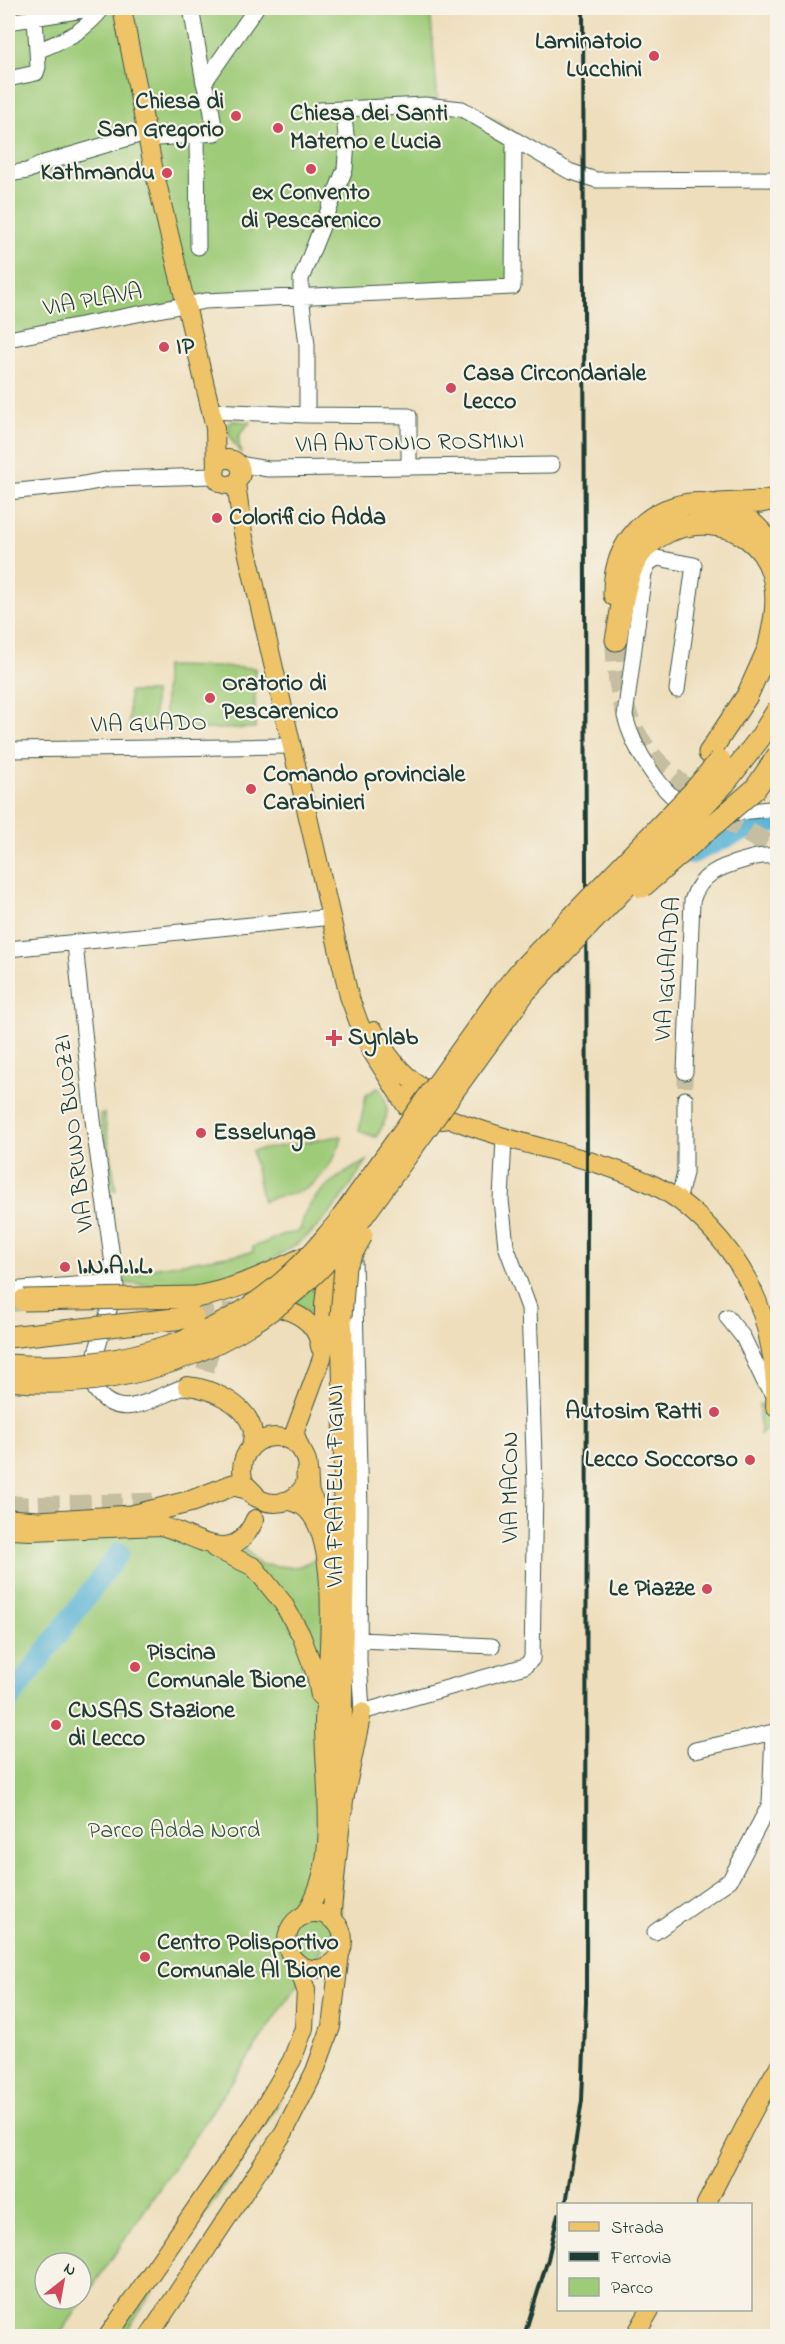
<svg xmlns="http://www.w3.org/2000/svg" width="785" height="2344" font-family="'Indie Flower',sans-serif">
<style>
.green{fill:#9ecb78;stroke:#5e8456;stroke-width:1.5;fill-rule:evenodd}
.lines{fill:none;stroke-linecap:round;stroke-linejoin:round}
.river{stroke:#57b2d5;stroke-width:21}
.minor-tunnel{stroke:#c5bea1;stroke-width:15;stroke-dasharray:15 8;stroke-linecap:butt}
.major-tunnel{stroke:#c5bea1;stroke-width:18;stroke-dasharray:18 9;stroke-linecap:butt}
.highway-tunnel{stroke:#c5bea1;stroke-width:21;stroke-dasharray:21 10;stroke-linecap:butt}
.minor-casing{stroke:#3e5548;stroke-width:17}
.major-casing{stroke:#3e5548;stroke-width:20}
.highway-casing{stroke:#3e5548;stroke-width:23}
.minor{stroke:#fff;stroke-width:15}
.major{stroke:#efc469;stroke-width:18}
.highway{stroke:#efc469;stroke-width:21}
.rail{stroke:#1f3d34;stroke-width:4}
.highway-bridge-casing{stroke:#3e5548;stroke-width:23;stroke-linecap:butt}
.highway-bridge{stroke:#efc469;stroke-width:21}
.poi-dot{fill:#d1495b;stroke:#f7f3e8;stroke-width:2}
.labels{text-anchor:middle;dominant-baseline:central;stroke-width:4.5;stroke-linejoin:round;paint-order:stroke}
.poi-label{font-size:24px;font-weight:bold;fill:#1f3d34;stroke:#f7f3e8;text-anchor:start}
.street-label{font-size:24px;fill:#1f3d34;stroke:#f7f3e8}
.park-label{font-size:24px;fill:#385942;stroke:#f7f3e8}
</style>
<rect width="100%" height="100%" fill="#f7f3e8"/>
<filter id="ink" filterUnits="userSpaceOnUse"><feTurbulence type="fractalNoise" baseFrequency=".0167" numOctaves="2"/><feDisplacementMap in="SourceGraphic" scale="12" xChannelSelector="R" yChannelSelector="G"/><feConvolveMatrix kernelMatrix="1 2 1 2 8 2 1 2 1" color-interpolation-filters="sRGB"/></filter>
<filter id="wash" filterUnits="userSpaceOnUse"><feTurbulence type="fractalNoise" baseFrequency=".008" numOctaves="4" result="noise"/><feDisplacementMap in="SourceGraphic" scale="24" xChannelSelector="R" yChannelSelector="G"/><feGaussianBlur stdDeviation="1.35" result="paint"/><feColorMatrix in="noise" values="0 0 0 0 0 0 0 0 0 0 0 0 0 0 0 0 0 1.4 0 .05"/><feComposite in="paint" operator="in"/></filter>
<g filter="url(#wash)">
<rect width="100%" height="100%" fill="#eedebc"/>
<!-- green -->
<path class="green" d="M8 8H430L438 104H470L516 134 519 288 164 307 8 341Z
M233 421 250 422C239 435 235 436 242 453 233 445 228 436 229 424Z
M165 666 255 668V728L165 730Z
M129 692H154V731L129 730Z
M379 1087C391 1108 389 1117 376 1137L359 1131 366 1095Z
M104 1113 116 1190 109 1191 100 1114Z
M340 1136 342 1137C337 1157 320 1184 299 1192 286 1197 276 1194 263 1202L252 1151Z
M367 1161C349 1187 331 1217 306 1237 274 1262 233 1280 192 1284 169 1287 145 1284 122 1283V1276L143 1273 145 1269 253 1252V1247C263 1244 272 1239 281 1235 287 1233 293 1235 300 1230 302 1224 303 1218 306 1212 318 1188 344 1172 367 1161Z
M319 1279V1306L311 1313 294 1303Z
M759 1404 764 1405 767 1410 770 1426 760 1434Z
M8 1518 139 1526 241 1545 260 1565C292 1565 292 1574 323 1554L324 1666 317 1658 340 1812 341 1921 59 2336H8ZM45 2263H81V2299H45Z
M299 2062 277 2106 258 2135 123 2336H114Z"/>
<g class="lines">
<!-- river -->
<path class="river" d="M691 854 734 834 778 821
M8 1702 119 1553"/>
</g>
</g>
<g filter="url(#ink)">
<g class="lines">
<!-- minor-tunnel -->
<path class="minor-tunnel" d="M685 1072V1099"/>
<!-- major-tunnel -->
<path class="major-tunnel" d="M205 1370 210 1352 220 1337"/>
<!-- highway-tunnel -->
<path class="highway-tunnel" d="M616 640C617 722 639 755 704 802 727 819 751 836 778 849
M8 1302 24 1300
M193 1317 241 1312
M8 1505 23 1507 160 1503"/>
<defs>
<path id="minor" d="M8 22 96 8
M37 51C66 39 83 33 103 8
M8 79 36 73 38 67 35 18
M204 83 256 8
M320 110 425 105 462 109 569 171 596 180 778 179
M197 134 198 247
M8 174 27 171 44 163 139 135 159 138 215 133 211 107 204 83 191 8
M8 339 205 301 513 287 514 139
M211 411 307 415 409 416V466
M307 415V345L301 296V279L345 169 347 143 343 110
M238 464 268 469 552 465
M8 492 78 485 110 479 212 476 216 469
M677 690 694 565 657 558 649 563 644 573 625 716C632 745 662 798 691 808
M8 750 291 746
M723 814 778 808
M75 944 93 1120 116 1286 96 1353
M8 949 332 917
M685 1072 692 901C700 874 720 867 745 860 756 857 766 854 778 857
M678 1201 685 1173V1099
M354 1260 360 1510 359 1661 362 1712 525 1666 532 1659 535 1485 529 1308 506 1246 501 1200 504 1138
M8 1290 115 1282
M727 1317 743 1337 766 1385 776 1396
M95 1389C121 1426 155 1395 187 1386
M359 1640 492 1646
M695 1750 778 1731
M655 1932 730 1880 770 1804 773 1733"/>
<path id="major" d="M122 8 153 166 211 411 215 428 216 469
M215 472a13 13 0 1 1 26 0a13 13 0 1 1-26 0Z
M236 483 243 533 349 996 359 1023 372 1052 406 1106
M374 1031C385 1053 401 1073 421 1087L410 1094 406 1106
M442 1120 451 1119C515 1145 584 1154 647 1182 691 1201 733 1247 753 1291 768 1322 777 1373 775 1407
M283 1309C302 1315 318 1326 320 1347
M187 1386C210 1388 245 1403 252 1428 254 1434 252 1440 251 1447
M242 1470a33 33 0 1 1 66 0a33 33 0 1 1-66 0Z
M302 1452 296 1438 295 1431 322 1358 324 1345V1305L328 1271
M284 1501C351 1497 325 1685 324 1723 324 1785 341 1863 304 1916
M8 1530 31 1531 161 1526C197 1535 233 1570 255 1519
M214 1548 254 1567 283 1603 301 1635 316 1675 320 1696
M287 1941a28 28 0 1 1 56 0a28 28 0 1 1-56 0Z
M331 1919 342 1810 362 1712
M706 2204C730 2159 750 2111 778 2068
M108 2336 256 2121 292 2060 304 2028 306 1990 297 1963
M149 2336 284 2132 315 2071 331 2027 340 1954
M635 2336 650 2310"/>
<path id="highway" d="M719 504 761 502 778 498
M614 595C612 503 725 469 772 547
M616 640C621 615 623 583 636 560 667 509 754 512 772 573 780 599 774 624 768 650
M709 753 747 696 773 638
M196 1297C236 1290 269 1274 306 1257
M341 1317C350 1481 338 1646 342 1810
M307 1474 308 1493 328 1531 339 1561
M8 1520 39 1522 132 1516 192 1501 233 1485 247 1488 254 1495"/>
</defs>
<!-- minor casing -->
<use href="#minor" class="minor-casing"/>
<!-- major casing -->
<use href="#major" class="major-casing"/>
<!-- highway casing -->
<use href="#highway" class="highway-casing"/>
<!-- minor -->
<use href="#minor" class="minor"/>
<!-- major -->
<use href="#major" class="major"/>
<!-- highway -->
<use href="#highway" class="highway"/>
<!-- rail -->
<path class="rail" d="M566 2204 582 2100 586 2003 587 1171 583 8
M524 2336 548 2259 558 2214"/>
<defs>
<path id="highway-bridge" d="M642 887 755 789 778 755
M24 1300 196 1297
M341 1317 345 1266 362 1235
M8 1337 193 1317
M8 1365C112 1373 222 1343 298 1268 313 1254 325 1238 338 1223L503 992 522 969 692 793 720 760
M8 1380C120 1392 232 1353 313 1275 330 1259 344 1240 358 1223L525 992 725 783 760 738 778 709"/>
</defs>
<!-- highway-bridge casing -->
<use href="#highway-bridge" class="highway-bridge-casing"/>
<!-- highway-bridge -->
<use href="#highway-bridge" class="highway-bridge"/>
</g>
</g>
<!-- markers -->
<g class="poi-dot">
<circle cx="654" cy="56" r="6"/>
<circle cx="236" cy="116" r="6"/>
<circle cx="278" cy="128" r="6"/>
<circle cx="311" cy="169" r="6"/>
<circle cx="167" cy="173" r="6"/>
<circle cx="164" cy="347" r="6"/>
<circle cx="451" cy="388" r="6"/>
<circle cx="217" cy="518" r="6"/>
<circle cx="210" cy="698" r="6"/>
<circle cx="251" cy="789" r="6"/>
<path d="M331 1029h6v6h6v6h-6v6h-6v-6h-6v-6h6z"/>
<circle cx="201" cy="1133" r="6"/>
<circle cx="65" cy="1267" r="6"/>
<circle cx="714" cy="1412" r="6"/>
<circle cx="750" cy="1460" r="6"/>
<circle cx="707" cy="1589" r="6"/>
<circle cx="135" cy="1667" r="6"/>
<circle cx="56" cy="1725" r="6"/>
<circle cx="145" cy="1957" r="6"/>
</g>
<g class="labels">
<!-- poi labels -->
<g class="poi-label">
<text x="642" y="42" text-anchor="end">Laminatoio<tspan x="642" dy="28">Lucchini</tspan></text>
<text x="224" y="102" text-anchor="end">Chiesa di<tspan x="224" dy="28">San Gregorio</tspan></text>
<text x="290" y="114">Chiesa dei Santi<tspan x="290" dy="28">Materno e Lucia</tspan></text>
<text x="155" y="173" text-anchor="end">Kathmandu</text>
<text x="311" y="193" text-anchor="middle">ex Convento<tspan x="311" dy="28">di Pescarenico</tspan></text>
<text x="176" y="347">IP</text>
<text x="463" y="374">Casa Circondariale<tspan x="463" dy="28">Lecco</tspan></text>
<text x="229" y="518">Colorificio Adda</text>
<text x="222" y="684">Oratorio di<tspan x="222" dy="28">Pescarenico</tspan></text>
<text x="263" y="775">Comando provinciale<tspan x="263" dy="28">Carabinieri</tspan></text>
<text x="348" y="1038">Synlab</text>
<text x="213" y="1133">Esselunga</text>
<text x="77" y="1267">I.N.A.I.L.</text>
<text x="702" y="1412" text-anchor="end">Autosim Ratti</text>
<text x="738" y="1460" text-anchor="end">Lecco Soccorso</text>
<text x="695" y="1589" text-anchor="end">Le Piazze</text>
<text x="147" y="1653">Piscina<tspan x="147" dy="28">Comunale Bione</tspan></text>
<text x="68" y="1711">CNSAS Stazione<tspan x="68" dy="28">di Lecco</tspan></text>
<text x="157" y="1943">Centro Polisportivo<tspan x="157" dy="28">Comunale Al Bione</tspan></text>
</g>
<!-- street labels -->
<g class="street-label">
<text transform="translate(93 301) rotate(-10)">VIA PLAVA</text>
<text transform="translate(410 444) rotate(-1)">VIA ANTONIO ROSMINI</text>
<text transform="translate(149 725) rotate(-1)">VIA GUADO</text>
<text transform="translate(669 969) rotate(-86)">VIA IGUALADA</text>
<text transform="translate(75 1133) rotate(-97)">VIA BRUNO BUOZZI</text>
<text transform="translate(336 1486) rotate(-90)">VIA FRATELLI FIGINI</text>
<text transform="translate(511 1487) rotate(-90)">VIA MACON</text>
</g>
<!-- park labels -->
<g class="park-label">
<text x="174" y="1831">Parco Adda Nord</text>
</g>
</g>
<!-- margin -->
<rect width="785" height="2344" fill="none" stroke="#f7f3e8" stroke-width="30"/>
<!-- legend -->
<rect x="557" y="2203" width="195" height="108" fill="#f7f3e8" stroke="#a1aaa0" stroke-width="1.5"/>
<rect x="569" y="2222" width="30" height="9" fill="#efc469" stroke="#a1aaa0" stroke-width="1.5"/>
<text x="611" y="2233" font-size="18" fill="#1f3d34">Strada</text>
<rect x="569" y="2252" width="30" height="9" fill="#1f3d34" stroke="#a1aaa0" stroke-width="1.5"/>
<text x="611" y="2263" font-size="18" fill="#1f3d34">Ferrovia</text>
<rect x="569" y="2278" width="30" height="18" fill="#9ecb78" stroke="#a1aaa0" stroke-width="1.5"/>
<text x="611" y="2293" font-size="18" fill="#1f3d34">Parco</text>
<!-- north arrow -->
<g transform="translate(63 2281) rotate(31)"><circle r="28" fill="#f7f3e8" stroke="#a1aaa0" stroke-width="1.5"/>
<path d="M0-4.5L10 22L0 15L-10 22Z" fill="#d1495b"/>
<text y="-9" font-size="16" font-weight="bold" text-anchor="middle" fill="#1f3d34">N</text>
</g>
</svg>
